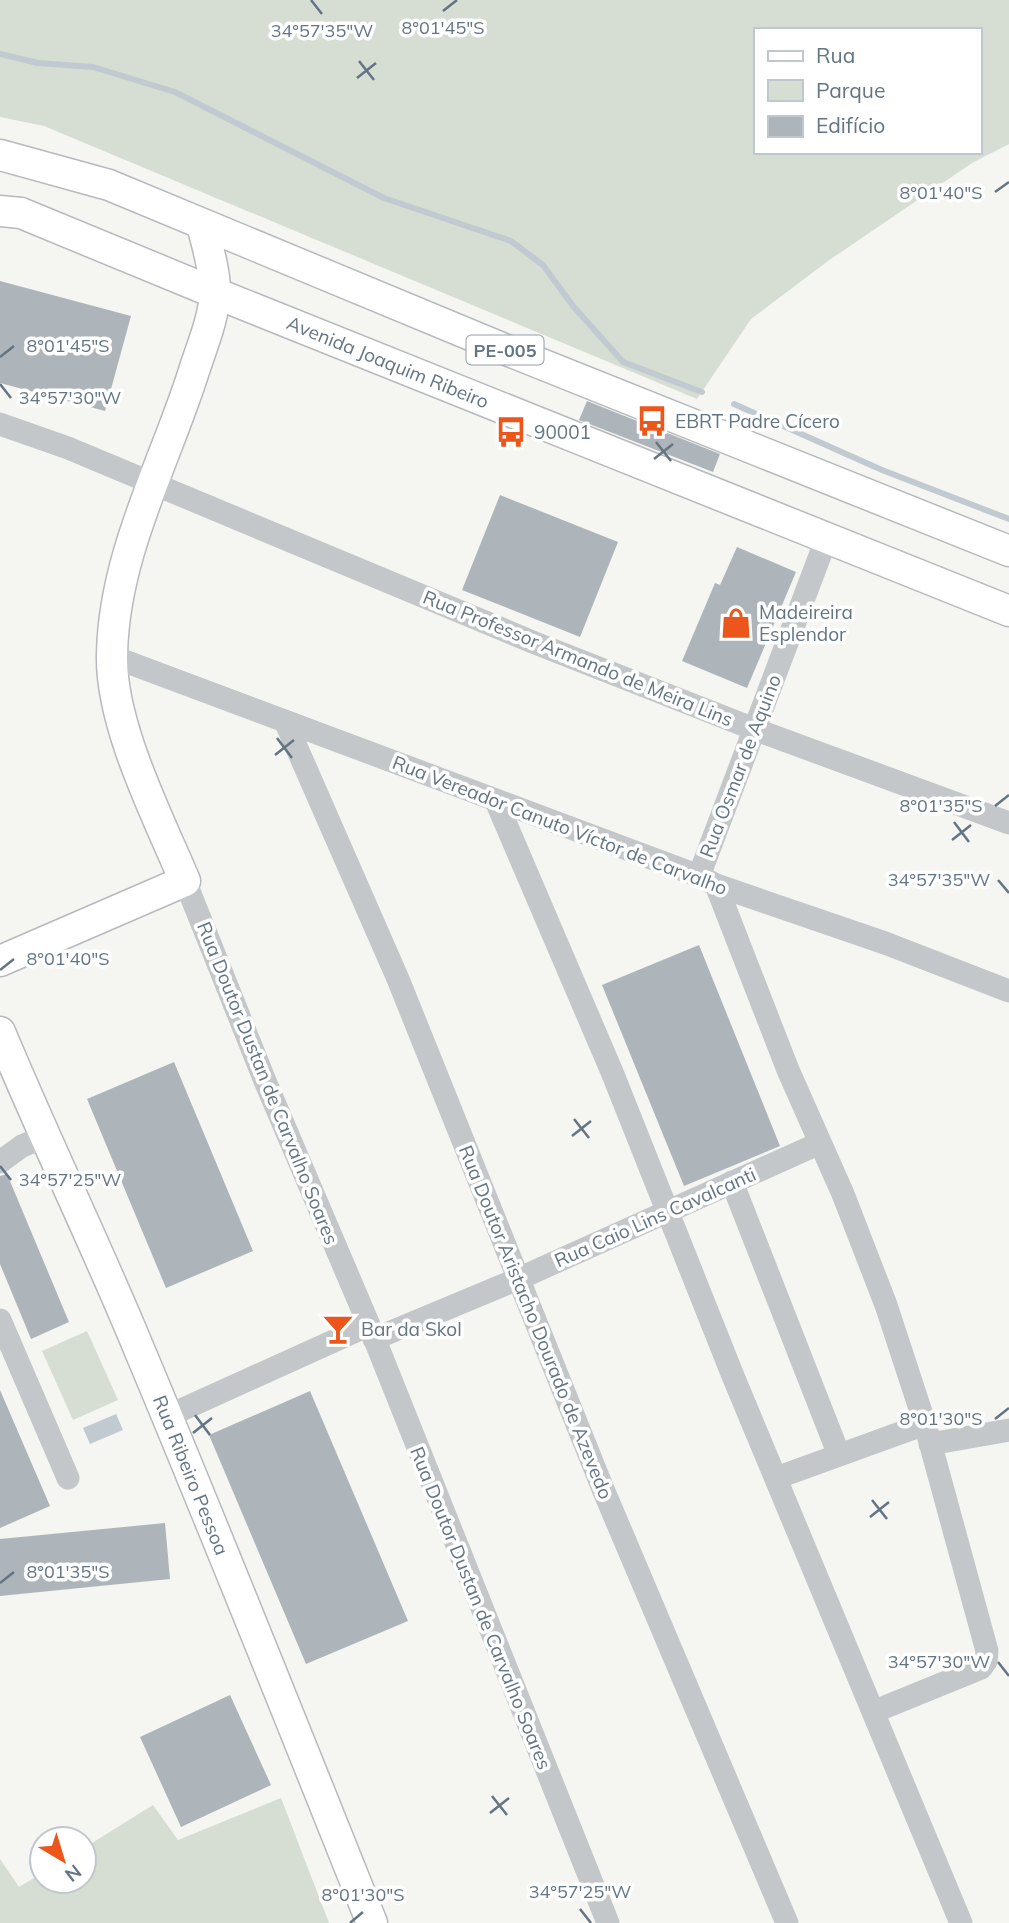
<svg xmlns="http://www.w3.org/2000/svg" width="1009" height="1923" font-family="Mulish,sans-serif">
<style>
.green{fill:#d6ddd2;fill-rule:evenodd}
.water{fill:#c1cad0}
.lines{fill:none;stroke-linecap:round;stroke-linejoin:round}
.stream{stroke:#c1cad0;stroke-width:6}
.building{fill:#adb4ba}
.major-casing{stroke:#b6babe;stroke-width:33}
.minor{stroke:#c3c7ca;stroke-width:23}
.major{stroke:#fff;stroke-width:30}
.ticks{fill:none;stroke:#637484;stroke-width:2.5}
.labels{text-anchor:middle;dominant-baseline:central;stroke-width:7;stroke-linejoin:round;paint-order:stroke}
.shield{fill:#fff;stroke:#929ea9;stroke-width:2}
.shield-label{font-size:18px;font-weight:bold;fill:#637484}
.street-label{font-size:19px;fill:#637484;stroke:#fff}
.poi-label{font-size:19px;fill:#637484;stroke:#fff;text-anchor:start}
.ticks-label{font-size:18px;text-anchor:middle;fill:#637484;stroke:#fff;stroke-width:7;stroke-linejoin:round;paint-order:stroke}
</style>
<rect width="100%" height="100%" fill="#f5f6f1"/>
<!-- green -->
<path class="green" d="M0 0H1009V144L972 163 828 261 751 319 697 399 44 126 0 117ZM755 30H979V152H755Z
M87 1331 118 1400 73 1420 42 1351Z
M281 1798 329 1923H0V1859L19 1887 42 1873V1881H84V1848L153 1805 178 1840Z"/>
<!-- water -->
<path class="water" d="M116 1414 123 1430 90 1444 83 1428Z"/>
<g class="lines">
<!-- stream -->
<path class="stream" d="M0 54 38 63 93 67 175 92 384 198 511 241 543 265 573 306 623 362 702 392
M734 404 882 470 1009 519"/>
</g>
<!-- building -->
<path class="building" d="M0 281 131 316 105 411 0 383Z
M587 401 720 454 713 472 579 420Z
M500 495 618 542 580 637 462 590Z
M737 547 796 572 747 688 682 661 715 583 720 585Z
M699 945 780 1146 684 1186 602 985Z
M174 1062 253 1251 166 1288 87 1099Z
M7 1174 69 1322 31 1339 0 1264V1176Z
M0 1390 50 1506 0 1528Z
M310 1391 408 1621 306 1664 209 1435Z
M165 1523 170 1579 0 1596V1539Z
M230 1695 271 1785 181 1827 140 1737Z"/>
<g class="lines">
<defs>
<path id="major" d="M0 155 109 185 509 351 1009 551
M0 211 21 213 215 293 1009 611
M0 961 185 881C158 817 110 724 112 654 114 555 163 467 193 374 201 348 214 319 215 292 215 269 207 246 202 224
M0 1032C40 1128 85 1222 126 1318 211 1519 291 1721 372 1923"/>
</defs>
<!-- major casing -->
<use href="#major" class="major-casing"/>
<!-- minor -->
<path class="minor" d="M0 424 68 448 535 643 754 729 1009 823
M111 656 699 876 716 885 885 943 1009 991
M285 721 398 979 603 1489 787 1923
M496 801 612 1072 733 1376 961 1923
M699 876 827 537
M185 881 265 1081 369 1325 608 1923
M716 885 788 1070 843 1194 886 1305 925 1424 987 1651 986 1661 981 1668 873 1712
M0 1162 22 1146 44 1137
M732 1182 839 1455
M0 1320 68 1478
M374 1339 518 1279 820 1143
M168 1416 369 1325
M930 1444 1009 1430
M776 1478 925 1424"/>
<!-- major -->
<use href="#major" class="major"/>
</g>
<!-- ticks -->
<path class="ticks" d="M311 0 322 14M443 11 457 0M359 61 374 80M357 78 376 63M995 192 1009 182M0 357 14 346M0 384 11 398M656 442 671 461M654 459 673 444M277 738 292 758M275 755 294 740M995 806 1009 795M954 822 969 842M952 840 971 825M998 880 1009 893M0 970 14 959M574 1119 589 1138M572 1136 591 1121M0 1166 11 1180M195 1415 210 1435M995 1419 1009 1408M193 1433 212 1418M872 1500 887 1519M870 1517 889 1502M0 1583 14 1572M998 1662 1009 1676M492 1796 507 1815M490 1813 509 1798M580 1909 591 1923M350 1923 363 1912"/>
<!-- icons -->
<defs>
<symbol id="bus-bare" viewBox="-9 -9 18 18"><path d="M-5-6H5V4H4V6H2V4H-2V6H-4V4H-5ZM-3.5-4V0h7V-4ZM-3.5 1.2v1.5H-2V1.2ZM2 1.2v1.5H3.5V1.2Z" fill="#ec561b" stroke="#fff" stroke-width="2.5" paint-order="stroke"/></symbol>
<symbol id="shop-bare" viewBox="-9 -9 18 18"><path d="M-5-2.5h2.3a2.7 3.5 0 0 1 5.4 0H5L5.5 6h-11ZM-1.5-2.5h3a1.5 2.3 0 0 0-3 0Z" fill="#ec561b" stroke="#fff" stroke-width="2.5" paint-order="stroke"/></symbol>
<symbol id="bar-bare" viewBox="-9 -9 18 18"><path d="M-6-5H6L.8 .8V4.5H3.5V6h-7V4.5H-.8V.8Z" fill="#ec561b" stroke="#fff" stroke-width="2.5" paint-order="stroke"/></symbol>
</defs>
<g fill-rule="evenodd">
<use href="#bus-bare" x="630" y="399" width="44" height="44"/>
<use href="#bus-bare" x="489" y="410" width="44" height="44"/>
<use href="#shop-bare" x="714" y="601" width="44" height="44"/>
<use href="#bar-bare" x="316" y="1307" width="44" height="44"/>
</g>
<g class="labels">
<!-- shield labels -->
<rect class="shield" x="466.5" y="335.5" width="77" height="29" rx="5"/>
<g class="shield-label">
<text x="505" y="350">PE-005</text>
</g>
<!-- street labels -->
<g class="street-label">
<text transform="translate(388 362) rotate(22)">Avenida Joaquim Ribeiro</text>
<text transform="translate(578 658) rotate(22)">Rua Professor Armando de Meira Lins</text>
<text transform="translate(740 766) rotate(-69)">Rua Osmar de Aquino</text>
<text transform="translate(560 825) rotate(21)">Rua Vereador Canuto Víctor de Carvalho</text>
<text transform="translate(268 1083) rotate(68)">Rua Doutor Dustan de Carvalho Soares</text>
<text transform="translate(655 1217) rotate(-24)">Rua Caio Lins Cavalcanti</text>
<text transform="translate(536 1322) rotate(68)">Rua Doutor Aristacho Dourado de Azevedo</text>
<text transform="translate(191 1475) rotate(68)">Rua Ribeiro Pessoa</text>
<text transform="translate(481 1608) rotate(68)">Rua Doutor Dustan de Carvalho Soares</text>
</g>
<!-- poi labels -->
<g class="poi-label">
<text x="675" y="421">EBRT Padre Cícero</text>
<text x="534" y="432">90001</text>
<text x="759" y="612">Madeireira<tspan x="759" dy="22">Esplendor</tspan></text>
<text x="361" y="1329">Bar da Skol</text>
</g>
</g>
<g class="ticks-label">
<text x="443" y="34">8°01'45"S</text>
<text x="322" y="37">34°57'35"W</text>
<text x="941" y="199">8°01'40"S</text>
<text x="68" y="352">8°01'45"S</text>
<text x="70" y="404">34°57'30"W</text>
<text x="941" y="812">8°01'35"S</text>
<text x="939" y="886">34°57'35"W</text>
<text x="68" y="965">8°01'40"S</text>
<text x="70" y="1186">34°57'25"W</text>
<text x="941" y="1425">8°01'30"S</text>
<text x="68" y="1578">8°01'35"S</text>
<text x="939" y="1668">34°57'30"W</text>
<text x="580" y="1898">34°57'25"W</text>
<text x="363" y="1901">8°01'30"S</text>
</g>
<!-- legend -->
<rect x="754" y="28" width="228" height="126" fill="#ffffff" stroke="#c1c7ce" stroke-width="2"/>
<rect x="768" y="51" width="35" height="10" fill="#ffffff" stroke="#c1c7ce" stroke-width="2"/>
<text x="816" y="63" font-size="21" fill="#637484">Rua</text>
<rect x="768" y="80" width="35" height="21" fill="#d6ddd2" stroke="#c1c7ce" stroke-width="2"/>
<text x="816" y="98" font-size="21" fill="#637484">Parque</text>
<rect x="768" y="116" width="35" height="21" fill="#adb4ba" stroke="#c1c7ce" stroke-width="2"/>
<text x="816" y="133" font-size="21" fill="#637484">Edifício</text>
<!-- north arrow -->
<g transform="translate(63 1860) rotate(142)"><circle r="33" fill="#ffffff" stroke="#c1c7ce" stroke-width="2"/>
<path d="M0-5L12 26L0 18L-12 26Z" fill="#ec561b"/>
<text y="-10" font-size="19" font-weight="bold" text-anchor="middle" fill="#637484">N</text>
</g>
</svg>
